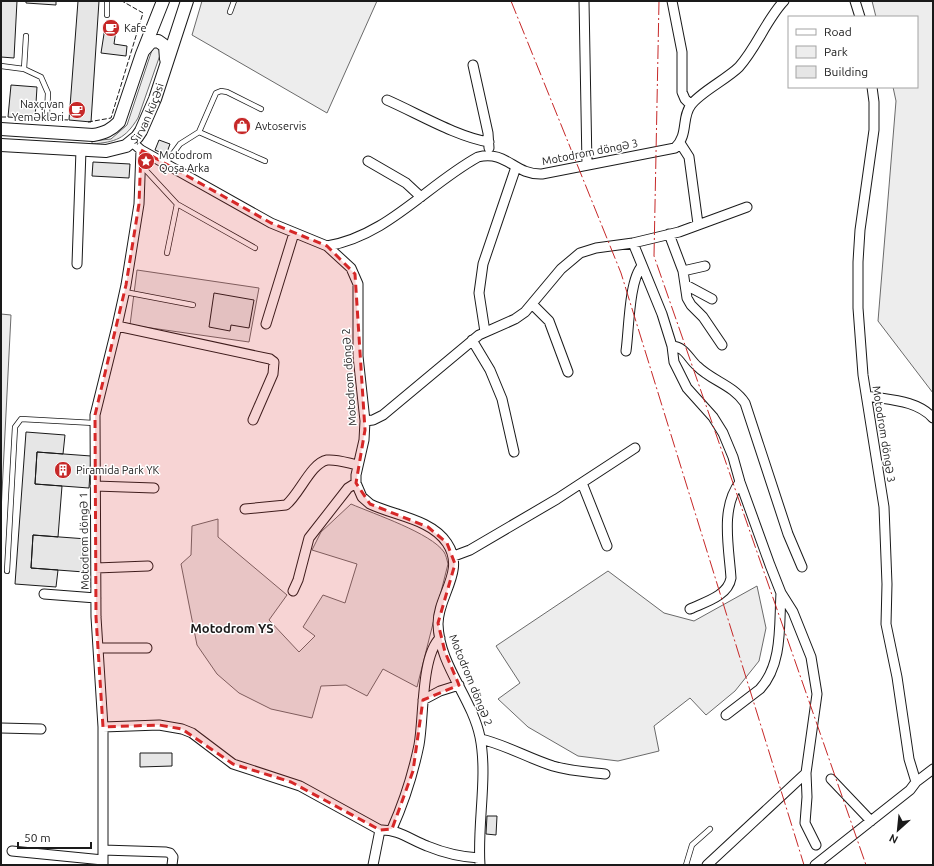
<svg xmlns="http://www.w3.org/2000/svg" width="934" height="866" font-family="Ubuntu,sans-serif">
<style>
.green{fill:#ededed;stroke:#6a6a6a}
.building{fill:#e6e6e6;stroke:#1a1a1a}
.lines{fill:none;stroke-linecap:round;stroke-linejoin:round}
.service-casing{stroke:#1a1a1a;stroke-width:6}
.minor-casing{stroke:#1a1a1a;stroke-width:11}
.secondary-casing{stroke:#1a1a1a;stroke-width:14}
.service{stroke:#fff;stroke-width:4.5}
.minor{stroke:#fff;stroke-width:9}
.secondary{stroke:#fff;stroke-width:12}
.fence{stroke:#1a1a1a;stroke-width:1;stroke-dasharray:5 2;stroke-linecap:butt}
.power{stroke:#c62828;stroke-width:1;stroke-dasharray:14 3 2 3;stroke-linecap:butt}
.marked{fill:#d62828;fill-opacity:0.2;stroke:#d62828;stroke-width:3;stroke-dasharray:8 5;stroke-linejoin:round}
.labels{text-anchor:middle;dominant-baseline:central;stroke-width:3;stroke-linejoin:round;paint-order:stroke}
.poi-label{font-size:11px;fill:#1a1a1a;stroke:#fff;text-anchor:start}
.street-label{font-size:11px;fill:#1a1a1a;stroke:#fff}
.quarter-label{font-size:13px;font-weight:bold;fill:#1a1a1a;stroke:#fff}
</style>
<rect width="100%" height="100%" fill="#fff"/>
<!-- green -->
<path class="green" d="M202 1H377L327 113 192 35Z
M872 1H933V393L878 321 896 101 893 87H917V17H876Z
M153 47H159L160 55 138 118C125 139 116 142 92 144V141L111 139 127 125Z
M137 270 259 288 249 342 130 325Z
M1 314 11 315 1 512Z
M351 504C374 514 431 533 444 552 446 555 447 560 448 564L417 687 383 669 367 696 346 685 321 686 312 718 271 709 239 693 217 674 197 645 181 564 191 555 192 526 218 519V537L287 595 269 620 299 652 315 636 303 627 323 595 345 603 357 564 312 550 321 532Z
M608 571 664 613 694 621 757 586 766 628 759 661 735 691 706 715 690 698 654 726 659 751 618 761 578 756 528 727 498 699 520 683 496 646Z"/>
<!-- building -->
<path class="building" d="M1 1H17L14 58 1 57Z
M26 1H56V5L26 3Z
M78 1H99L91 122 69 120Z
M106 21 117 23 114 44 127 46 126 56 101 53Z
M11 85 37 87 35 119 8 117Z
M159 140 170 144 166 155 155 150Z
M93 162 130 164 129 178 92 176Z
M214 293 254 300 249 328 231 325 230 331 209 327Z
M26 432 65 435 63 454 37 452 35 484 62 486 58 537 33 535 31 568 58 570 56 587 15 584Z
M37 452 91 456 89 488 35 484Z
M33 535 87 539 84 572 31 568Z
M140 753H172V766L140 767Z
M487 816H497L496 835 486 834Z"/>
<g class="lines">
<defs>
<path id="service" d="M230 12 234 1
M107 15V1
M1 66 24 69 41 77 48 93 47 114
M24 69 26 36
M199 132 216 93 221 91 227 92 261 109
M166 163 180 144 199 132 265 161
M141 165 177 204 255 248
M167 253 177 204
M125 292 193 305
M7 571 15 427 21 419 94 423
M686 865 692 845 710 829"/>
<path id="minor" d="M584 1 587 165
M672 1 682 52V92L685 99 691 105
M855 1 860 17
M473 65 488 133 489 148
M872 87 874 102V130L860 230 858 262V308L863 375 884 507 887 584 886 624 897 677 909 759 916 782
M387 100C417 113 457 137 489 142
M132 142 141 150 271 223 327 246 351 268 358 284V356L365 421 364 440 356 475V483L362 497 370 504C395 516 431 519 447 543 466 571 438 595 438 624 439 665 472 698 480 737 488 777 477 824 480 865
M680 143 689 157 698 224
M368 161 406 183 421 197
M669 234 683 271 687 298 691 305 703 317 722 345
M633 243 662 314 672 346 674 362 687 388 713 417 723 433 733 457 740 482 770 565 781 593 793 612 811 657 817 694 806 773 707 865
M327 246C387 236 427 185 478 157 507 150 514 175 542 174L675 148C689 134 681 118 691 105 699 93 727 79 739 67 757 47 766 20 784 1
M77 264 81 150
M683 271 705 266
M686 285 712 299
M532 304 549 321 568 372
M266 324 294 233
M117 326 270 359 274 362 273 374 253 420
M485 332 479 293 483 264 516 167
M472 340 490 370 502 399 514 452
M672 346C685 347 688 358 697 366 712 381 733 385 745 403L788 534 802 567
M626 351C629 330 629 280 642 266
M867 396C889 400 917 400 933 418
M365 421 373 420 383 415 479 335 515 319 525 312 561 269 580 253 596 248 633 243 679 232 747 207
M582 483 607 546
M95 486 154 488
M245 509 286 505C299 495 311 463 327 460 337 459 348 463 358 465
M454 556 470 550 557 499 635 448
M96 568 148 566
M293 591 298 580 309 538 348 488 356 483
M44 594 96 598
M690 609C705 602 728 596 731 578 729 547 720 508 740 482
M98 648H147
M423 700 440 691 459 685
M726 715 760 689C783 664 779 624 781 593
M103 727 159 725 182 729 192 733 233 764 300 786 380 830C398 829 411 840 427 846 444 853 461 857 479 858
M1 728 41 729
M481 739C506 745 528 758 553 766 570 771 587 772 605 774
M806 773 807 797 805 823 816 845
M831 779 871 821
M392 829C404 802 413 774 419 745 424 718 421 656 440 638
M103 850 166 852 170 853 173 857 172 865
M12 851 103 860
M103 865V727L96 617 95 415 117 326 126 285 139 204 141 150
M373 865 380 830
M815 865 910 790 916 782 933 769"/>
<g id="secondary">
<path d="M145 49 151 42 158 41 165 46 166 59"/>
<path d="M1 129 93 135C105 133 111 130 119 122L142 54 163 1"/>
<path id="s1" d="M1 145 106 151 126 146 137 137 141 131 155 99 187 1"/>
</g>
</defs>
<!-- service casing -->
<use href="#service" class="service-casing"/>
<!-- minor casing -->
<use href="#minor" class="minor-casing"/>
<!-- secondary casing -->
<use href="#secondary" class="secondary-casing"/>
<!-- service -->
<use href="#service" class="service"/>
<!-- minor -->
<use href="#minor" class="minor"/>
<!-- secondary -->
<use href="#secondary" class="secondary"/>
<!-- fence -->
<path class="fence" d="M1 117H8
M35 119 70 120
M88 122 111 118 143 13 122 1"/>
<!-- power -->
<path class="power" d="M511 1 621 273 804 865
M659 1 654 256 866 865"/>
</g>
<!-- marked area -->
<path class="marked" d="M141 150 271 223 327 246 355 274 365 430 356 483 370 504 428 527 447 543 455 564 438 623 445 652 459 685 423 700 413 771 392 829 380 830 291 782 233 764 182 729 159 725 103 727 96 617 95 415 126 285 139 204Z"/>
<!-- icons -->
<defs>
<symbol id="cafe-disc" viewBox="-11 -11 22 22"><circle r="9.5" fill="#c62828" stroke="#fff"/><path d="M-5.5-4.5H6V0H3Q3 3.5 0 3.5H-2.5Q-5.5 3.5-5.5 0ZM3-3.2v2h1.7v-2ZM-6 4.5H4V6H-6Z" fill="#fff"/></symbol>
<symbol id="shop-disc" viewBox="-11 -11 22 22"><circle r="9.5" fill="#c62828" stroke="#fff"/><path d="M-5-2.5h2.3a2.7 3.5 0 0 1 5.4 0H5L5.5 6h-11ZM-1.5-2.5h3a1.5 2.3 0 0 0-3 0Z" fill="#fff"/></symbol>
<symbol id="sight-disc" viewBox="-11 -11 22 22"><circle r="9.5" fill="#c62828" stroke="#fff"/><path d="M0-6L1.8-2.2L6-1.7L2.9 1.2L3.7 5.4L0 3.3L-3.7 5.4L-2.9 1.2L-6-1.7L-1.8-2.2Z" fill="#fff"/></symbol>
<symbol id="building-disc" viewBox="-11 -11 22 22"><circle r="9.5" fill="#c62828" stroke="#fff"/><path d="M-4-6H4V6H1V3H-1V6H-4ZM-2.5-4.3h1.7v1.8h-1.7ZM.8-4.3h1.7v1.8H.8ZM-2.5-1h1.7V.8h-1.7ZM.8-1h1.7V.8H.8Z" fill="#fff"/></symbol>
</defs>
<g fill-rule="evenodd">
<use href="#cafe-disc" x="101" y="18" width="20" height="20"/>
<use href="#cafe-disc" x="67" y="100" width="20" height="20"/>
<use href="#shop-disc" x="232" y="116" width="20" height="20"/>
<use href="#sight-disc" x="136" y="151" width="20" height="20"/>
<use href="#building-disc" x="53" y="460" width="20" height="20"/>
</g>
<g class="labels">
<!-- poi labels -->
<g class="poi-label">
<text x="124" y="28">Kafe</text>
<text x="64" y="104" text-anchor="end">Naxçıvan<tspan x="64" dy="13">Yeməkləri</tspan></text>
<text x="255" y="126">Avtoservis</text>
<text x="159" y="155">Motodrom<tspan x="159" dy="13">Qoşa Arka</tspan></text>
<text x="76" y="470">Piramida Park YK</text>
</g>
<!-- street labels -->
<g class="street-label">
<text stroke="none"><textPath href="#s1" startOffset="166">Şirvan küçəsi</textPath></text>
<text transform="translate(590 152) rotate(-11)">Motodrom döngə 3</text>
<text transform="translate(349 377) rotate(-94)">Motodrom döngə 2</text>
<text transform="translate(884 434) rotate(81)">Motodrom döngə 3</text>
<text transform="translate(84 541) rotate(-91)">Motodrom döngə 1</text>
<text transform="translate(471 680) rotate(68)">Motodrom döngə 2</text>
</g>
<!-- quarter labels -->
<g class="quarter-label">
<text x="232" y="628">Motodrom YS</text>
</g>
</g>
<!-- border -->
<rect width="934" height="866" fill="none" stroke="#1a1a1a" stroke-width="4"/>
<!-- legend -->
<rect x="788" y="16" width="130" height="72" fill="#ffffff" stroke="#a3a3a3"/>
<rect x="796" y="29" width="20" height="6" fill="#ffffff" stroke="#a3a3a3"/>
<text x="824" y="36" font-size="12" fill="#1a1a1a">Road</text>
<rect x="796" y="46" width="20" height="12" fill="#ededed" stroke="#a3a3a3"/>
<text x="824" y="56" font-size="12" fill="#1a1a1a">Park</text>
<rect x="796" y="66" width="20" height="12" fill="#e6e6e6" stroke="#a3a3a3"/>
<text x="824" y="76" font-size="12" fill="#1a1a1a">Building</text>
<!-- north arrow -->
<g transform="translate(898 830) rotate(207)" stroke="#ffffff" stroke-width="3" paint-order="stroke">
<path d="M0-3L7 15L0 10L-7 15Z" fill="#1a1a1a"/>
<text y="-6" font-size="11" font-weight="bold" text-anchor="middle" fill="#1a1a1a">N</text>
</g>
<!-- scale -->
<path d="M18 842v6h73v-6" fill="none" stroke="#1a1a1a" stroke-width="2"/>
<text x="24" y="842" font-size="12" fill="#1a1a1a" stroke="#ffffff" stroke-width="3" paint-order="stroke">50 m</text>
</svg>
